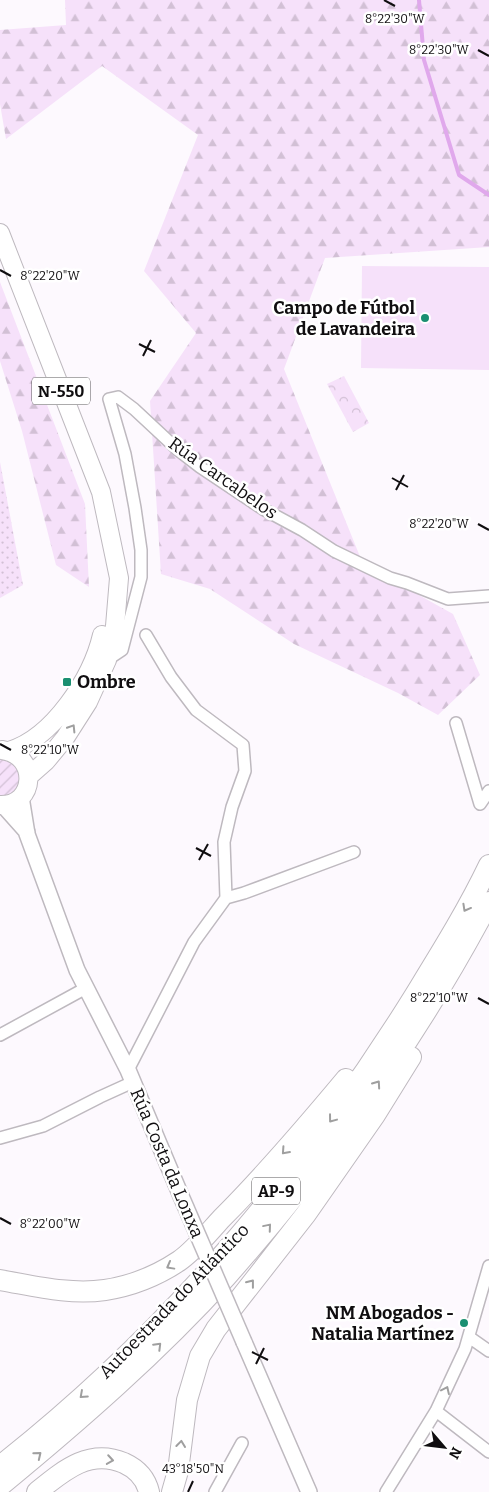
<svg xmlns="http://www.w3.org/2000/svg" width="489" height="1492" font-family="Bitter,serif">
<style>
.grass{fill:url(#grass-dots)}
.forest{fill:url(#forest-firs)}
.park{fill:url(#park-crowns)}
.garden{fill:url(#garden-furrows)}
.pitch{fill:#f6e1fa}
.lines{fill:none;stroke-linecap:round;stroke-linejoin:round}
.stream{stroke:#e0a8ec;stroke-width:4}
.minor-casing{stroke:#beb9bf;stroke-width:14}
.secondary-casing{stroke:#beb9bf;stroke-width:18}
.trunk-casing{stroke:#beb9bf;stroke-width:20}
.motorway-casing{stroke:#beb9bf;stroke-width:22}
.minor{stroke:#fff;stroke-width:11}
.secondary{stroke:#fff;stroke-width:15}
.trunk{stroke:#fff;stroke-width:18}
.motorway{stroke:#fff;stroke-width:20}
.secondary-bridge-casing{stroke:#beb9bf;stroke-width:18;stroke-linecap:butt}
.secondary-bridge{stroke:#fff;stroke-width:15}
.oneway{stroke:#9f9f9f}
.ticks{fill:none;stroke:#100e10;stroke-width:2}
.poi-dot{fill:#1a8f71;stroke:#fff;stroke-width:2}
.labels{text-anchor:middle;dominant-baseline:central;stroke-width:5;stroke-linejoin:round;paint-order:stroke}
.shield{fill:#fff;stroke:#585658;stroke-width:1}
.shield-label{font-size:16px;font-weight:bold;fill:#100e10}
.poi-label{font-size:18px;font-weight:bold;fill:#100e10;stroke:#fff;text-anchor:end}
.street-label{font-size:18px;fill:#100e10;stroke:#fff}
.ticks-label{font-size:12px;text-anchor:middle;fill:#100e10;stroke:#fff;stroke-width:5;stroke-linejoin:round;paint-order:stroke}
</style>
<defs>
<pattern id="grass-dots" width="8" height="8" patternUnits="userSpaceOnUse" patternTransform="scale(1.25)"><rect width="8" height="8" fill="#f6e1fa"/><path d="M2 2h.1M6 6h.1" fill="none" stroke="#d2c0d5" stroke-width="1.8" stroke-linecap="round"/></pattern>
<pattern id="forest-firs" width="22" height="20" patternUnits="userSpaceOnUse" patternTransform="scale(1.25)"><rect width="22" height="20" fill="#f6e1fa"/><path d="M5 1l3.5 6h-7zM16 11l3.5 6h-7z" fill="#d2c0d5"/></pattern>
<pattern id="park-crowns" width="20" height="18" patternUnits="userSpaceOnUse" patternTransform="scale(1.25)"><rect width="20" height="18" fill="#f6e1fa"/><path d="M2 6a3 3 0 1 1 6 0M12 15a3 3 0 1 1 6 0" fill="none" stroke="#d2c0d5"/></pattern>
<pattern id="garden-furrows" width="10" height="10" patternUnits="userSpaceOnUse" patternTransform="scale(1.25)"><rect width="10" height="10" fill="#f6e1fa"/><path d="M-1 1l2-2M0 10L10 0M9 11l2-2" fill="none" stroke="#d2c0d5"/></pattern>
</defs>
<rect width="100%" height="100%" fill="#fdf9fe"/>
<!-- grass -->
<path class="grass" d="M0 462 23 585 0 598Z"/>
<!-- forest -->
<path class="forest" d="M65 0H489V247L325 258 284 369 363 564 453 614 480 675 438 715 398 693 294 644 210 589 161 574 150 401 196 333 144 271 198 135 102 66 6 139 0 104V30L66 25Z
M0 282 85 504 89 587 56 565 22 431 0 361Z"/>
<!-- park -->
<path class="park" d="M344 376 369 423 353 432 327 384Z"/>
<!-- garden -->
<path class="garden" d="M0 759C11 760 22 769 21 781 20 784 17 789 15 792L0 798Z"/>
<!-- pitch -->
<path class="pitch" d="M362 266 489 267V370L361 368Z"/>
<g class="lines">
<!-- stream -->
<path class="stream" d="M419 0 424 60 459 175 489 195"/>
<defs>
<path id="minor" d="M107 660 122 650 141 577V550L135 508 125 454 109 399 118 397 134 409 178 450 200 467 263 509 302 530 334 551 390 578 407 583 448 599 489 596
M456 723 480 804 489 791
M226 898 244 893 354 852
M0 1035 86 988
M128 1070 194 942 226 898 224 842 232 807 245 771 243 745 196 710 171 677 146 635
M0 1138 43 1126 100 1097 133 1082
M469 1337 489 1351
M436 1411 489 1452
M215 1492 242 1443
M386 1492 436 1411 465 1349 489 1266"/>
<path id="secondary" d="M21 797 27 834 77 970 128 1070 181 1196
M3 805 27 832
M244 1342 309 1492"/>
<path id="trunk" d="M0 233 101 492 119 578 115 626 107 660 88 702 65 738 46 761 29 776
M9 751C53 738 92 678 102 635
M0 805C36 806 39 755 2 750"/>
<path id="motorway" d="M0 1280C35 1286 69 1295 105 1290 131 1286 158 1275 179 1261 195 1250 209 1232 222 1218 266 1174 306 1127 346 1079
M0 1466C164 1337 303 1175 413 998 440 954 467 911 489 865
M0 1486C79 1421 157 1353 226 1277 327 1163 418 1037 489 902
M37 1492C63 1471 89 1448 124 1463 137 1469 146 1479 149 1492
M172 1492 178 1471 187 1400 200 1356 216 1329 306 1214 375 1115 411 1057"/>
</defs>
<!-- minor casing -->
<use href="#minor" class="minor-casing"/>
<!-- secondary casing -->
<use href="#secondary" class="secondary-casing"/>
<!-- trunk casing -->
<use href="#trunk" class="trunk-casing"/>
<!-- motorway casing -->
<use href="#motorway" class="motorway-casing"/>
<!-- minor -->
<use href="#minor" class="minor"/>
<!-- secondary -->
<use href="#secondary" class="secondary"/>
<!-- trunk -->
<use href="#trunk" class="trunk"/>
<!-- motorway -->
<use href="#motorway" class="motorway"/>
<defs>
<path id="secondary-bridge" d="M181 1196 244 1342"/>
</defs>
<!-- secondary-bridge casing -->
<use href="#secondary-bridge" class="secondary-bridge-casing"/>
<!-- secondary-bridge -->
<use href="#secondary-bridge" class="secondary-bridge"/>
</g>
<!-- one-way arrows -->
<defs><path id="oneway-chevron" d="M-2-3.5L2.5 0L-2 3.5" fill="none" stroke-width="1.6" stroke-linecap="round" stroke-linejoin="round" transform="scale(1.25)"/></defs>
<g class="oneway">
<use href="#oneway-chevron" transform="translate(72 728) rotate(-58)"/>
<use href="#oneway-chevron" transform="translate(466 908) rotate(119)"/>
<use href="#oneway-chevron" transform="translate(377 1084) rotate(-55)"/>
<use href="#oneway-chevron" transform="translate(332 1119) rotate(127)"/>
<use href="#oneway-chevron" transform="translate(285 1151) rotate(132)"/>
<use href="#oneway-chevron" transform="translate(268 1227) rotate(-50)"/>
<use href="#oneway-chevron" transform="translate(170 1266) rotate(151)"/>
<use href="#oneway-chevron" transform="translate(251 1283) rotate(-52)"/>
<use href="#oneway-chevron" transform="translate(158 1346) rotate(-45)"/>
<use href="#oneway-chevron" transform="translate(446 1390) rotate(-65)"/>
<use href="#oneway-chevron" transform="translate(83 1395) rotate(138)"/>
<use href="#oneway-chevron" transform="translate(181 1444) rotate(-83)"/>
<use href="#oneway-chevron" transform="translate(38 1455) rotate(-39)"/>
<use href="#oneway-chevron" transform="translate(110 1460) rotate(9)"/>
</g>
<!-- ticks -->
<path class="ticks" d="M384 0 395 6M478 50 489 56M0 270 11 276M139 344 155 352M143 356 151 340M392 478 408 487M396 490 404 475M478 524 489 530M0 744 11 750M196 848 211 856M199 860 208 844M478 998 489 1004M0 1218 11 1224M252 1352 268 1360M256 1364 264 1348M188 1492 193 1481"/>
<!-- markers -->
<g class="poi-dot">
<circle cx="425" cy="318" r="5"/>
<rect x="62" y="677" width="10" height="10" rx="2.5"/>
<circle cx="464" cy="1323" r="5"/>
</g>
<g class="labels">
<!-- shield labels -->
<g class="shield">
<rect x="32" y="377.5" width="58" height="27" rx="4"/>
<rect x="252" y="1177.5" width="48" height="27" rx="4"/>
</g>
<g class="shield-label">
<text x="61" y="391">N-550</text>
<text x="276" y="1191">AP-9</text>
</g>
<!-- poi labels -->
<g class="poi-label">
<text x="415" y="308">Campo de Fútbol<tspan x="415" dy="21">de Lavandeira</tspan></text>
<text x="77" y="682" text-anchor="start">Ombre</text>
<text x="454" y="1313">NM Abogados -<tspan x="454" dy="21">Natalia Martínez</tspan></text>
</g>
<!-- street labels -->
<g class="street-label">
<text transform="translate(223 478) rotate(35)">Rúa Carcabelos</text>
<text transform="translate(167 1163) rotate(67)">Rúa Costa da Lonxa</text>
<text transform="translate(174 1301) rotate(-46)">Autoestrada do Atlántico</text>
</g>
</g>
<g class="ticks-label">
<text x="395" y="23">8°22'30"W</text>
<text x="439" y="54">8°22'30"W</text>
<text x="50" y="280">8°22'20"W</text>
<text x="439" y="528">8°22'20"W</text>
<text x="50" y="754">8°22'10"W</text>
<text x="439" y="1002">8°22'10"W</text>
<text x="50" y="1228">8°22'00"W</text>
<text x="193" y="1473">43°18'50"N</text>
</g>
<!-- north arrow -->
<g transform="translate(444 1447) rotate(118)" stroke="#ffffff" stroke-width="4" paint-order="stroke">
<path d="M0-4L9 19L0 12L-9 19Z" fill="#100e10"/>
<text y="-8" font-size="14" font-weight="bold" text-anchor="middle" fill="#100e10">N</text>
</g>
</svg>
